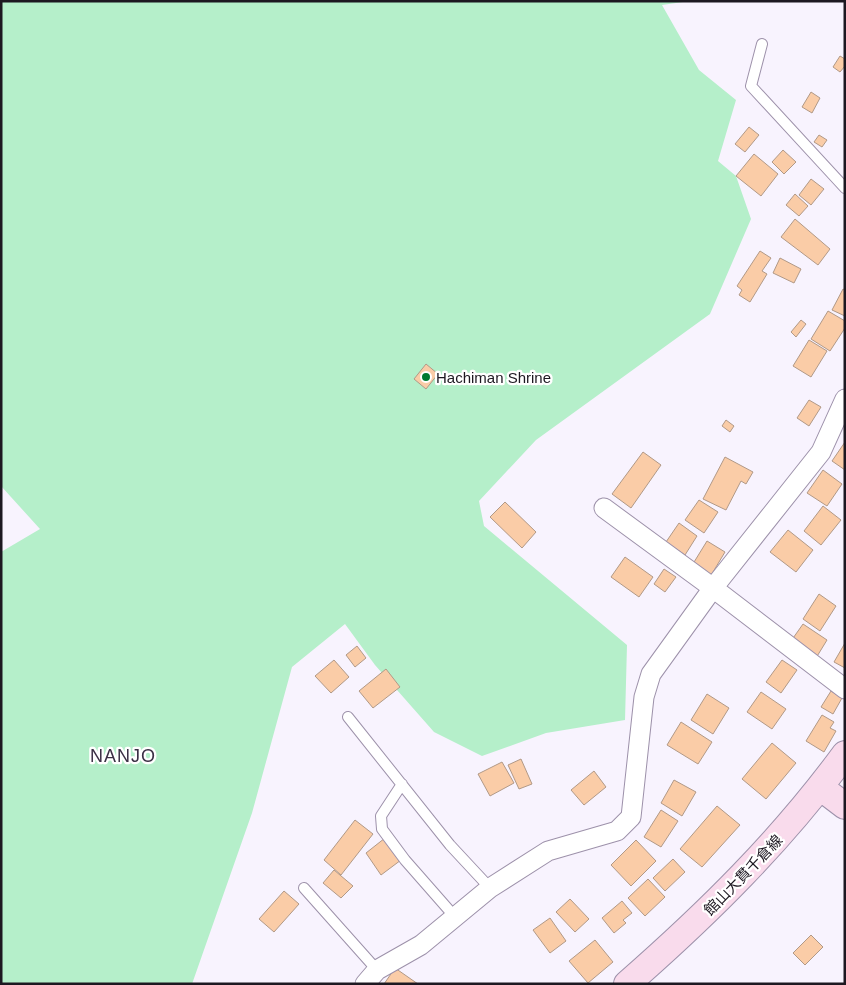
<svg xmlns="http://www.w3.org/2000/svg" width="846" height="985" font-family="Helvetica,'Noto Sans JP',sans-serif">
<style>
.green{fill:#b5efca}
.building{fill:#facca7;stroke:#b19987}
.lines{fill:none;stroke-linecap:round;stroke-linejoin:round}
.lane-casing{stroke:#9d91aa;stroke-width:12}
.street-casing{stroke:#9d91aa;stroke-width:21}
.secondary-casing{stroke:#9d91aa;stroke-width:28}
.lane{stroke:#fff;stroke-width:10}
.street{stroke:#fff;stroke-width:19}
.secondary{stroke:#f9dbec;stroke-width:26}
.poi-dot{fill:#017930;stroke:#fff;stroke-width:2}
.labels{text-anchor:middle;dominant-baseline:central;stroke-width:4.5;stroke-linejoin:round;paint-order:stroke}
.poi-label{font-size:15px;fill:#1d1821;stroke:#fff;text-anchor:start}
.street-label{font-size:15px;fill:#1d1821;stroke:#fff}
.quarter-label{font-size:18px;letter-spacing:1px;fill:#3b3045;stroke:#fff}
</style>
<rect width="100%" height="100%" fill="#f8f3fe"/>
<!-- green -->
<path class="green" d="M1 1H690L662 5 699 70 736 100 718 161 736 176 751 219 710 314 536 440 479 501 484 526 627 645 625 720 546 733 482 756 434 732 375 665 345 624 292 667 252 813 192 984H1V552L40 529 1 486Z"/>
<!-- building -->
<path class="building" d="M840 56 845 59V66L840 72 833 67Z
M811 92 820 98 812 113 802 107Z
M749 127 759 135 745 152 735 144Z
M819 135 827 140 822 147 814 142Z
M783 150 796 162 784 174 772 162Z
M754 154 778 174 761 196 736 176Z
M811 179 824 189 811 205 799 195Z
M795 194 808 206 799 216 786 205Z
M795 219 830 249 818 265 781 237Z
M760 251 771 258 762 271 767 274 750 302 739 295 742 290 737 286Z
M780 258 801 269 794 283 773 273Z
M843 289 845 290V316L832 310Z
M828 311 845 321V328L830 351 811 339Z
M801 320 806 324 796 337 791 332Z
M809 340 827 351 811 377 793 366Z
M426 364 438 374 426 389 414 379Z
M809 400 821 407 809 426 797 418Z
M726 420 734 426 730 432 722 426Z
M845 442V470L832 461Z
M643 452 661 465 631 508 612 494Z
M725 457 753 472 746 484 741 481 726 510 703 499Z
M823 470 842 484 827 506 807 493Z
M699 500 718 512 704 533 685 520Z
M505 502 536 532 522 548 490 517Z
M823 506 841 520 821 545 804 531Z
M679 523 697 536 685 555 666 542Z
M788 530 813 550 796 572 770 552Z
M707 541 725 552 710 577 691 567Z
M625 557 653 577 639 597 611 577Z
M664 569 676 577 665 592 654 584Z
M819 594 836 606 820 631 803 619Z
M803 624 827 640 816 658 791 641Z
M845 643V668L834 662Z
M357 646 366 658 355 667 346 655Z
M334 660 349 677 331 693 315 676Z
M782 660 797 670 781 693 766 682Z
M386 669 400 687 373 708 359 691Z
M831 691 842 698 833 714 821 707Z
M761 692 786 709 772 729 747 712Z
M707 694 729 708 713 734 691 720Z
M822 715 834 722 830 728 836 731 824 752 806 741Z
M681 722 712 742 698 764 667 745Z
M772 743 796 763 766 799 742 779Z
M521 759 532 784 519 789 508 765Z
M502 762 514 783 490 796 478 774Z
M594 771 606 787 584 805 571 790Z
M674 780 696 792 682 816 661 803Z
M717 806 740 825 702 867 680 849Z
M661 810 678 821 661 847 644 837Z
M355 820 373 834 341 875 324 860Z
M385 838 401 860 381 875 366 853Z
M636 840 656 861 631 886 611 865Z
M673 859 685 872 665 891 653 878Z
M334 870 353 886 341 898 323 883Z
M648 879 665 897 645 916 628 898Z
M284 891 299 904 274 932 259 919Z
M570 899 589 919 575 932 556 912Z
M622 901 632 913 623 920 626 923 614 933 602 918Z
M550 918 566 941 550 953 533 930Z
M811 935 823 947 805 965 793 953Z
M595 940 613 962 588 983 569 961Z
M395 968 418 984H384Z"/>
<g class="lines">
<defs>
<path id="lane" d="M762 44 751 86 845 188
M348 717 450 845 490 888
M402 784 381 816 382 829 405 860 455 917
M304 888 377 970"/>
<path id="street" d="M604 508 713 588 845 689
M365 984 377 970 421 945 490 888 548 851 617 831 631 817 644 697 651 674 713 588 821 452 845 399"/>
<path id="secondary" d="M820 787 845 806
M627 984C708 913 781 841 845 754"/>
</defs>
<!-- lane casing -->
<use href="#lane" class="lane-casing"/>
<!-- street casing -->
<use href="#street" class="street-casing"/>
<!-- secondary casing -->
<use href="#secondary" class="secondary-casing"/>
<!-- lane -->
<use href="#lane" class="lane"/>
<!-- street -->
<use href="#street" class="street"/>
<!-- secondary -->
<use href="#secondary" class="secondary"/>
</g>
<!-- markers -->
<circle class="poi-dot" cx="426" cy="377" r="5"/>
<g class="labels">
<!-- poi labels -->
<g class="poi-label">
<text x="436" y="377">Hachiman Shrine</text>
</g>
<!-- street labels -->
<g class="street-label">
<text transform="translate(743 875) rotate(-46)">館山大貫千倉線</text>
</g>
<!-- quarter labels -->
<g class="quarter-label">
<text x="123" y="756">NANJO</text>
</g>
</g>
<!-- border -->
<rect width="846" height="985" fill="none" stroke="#1d1821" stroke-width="5"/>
</svg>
